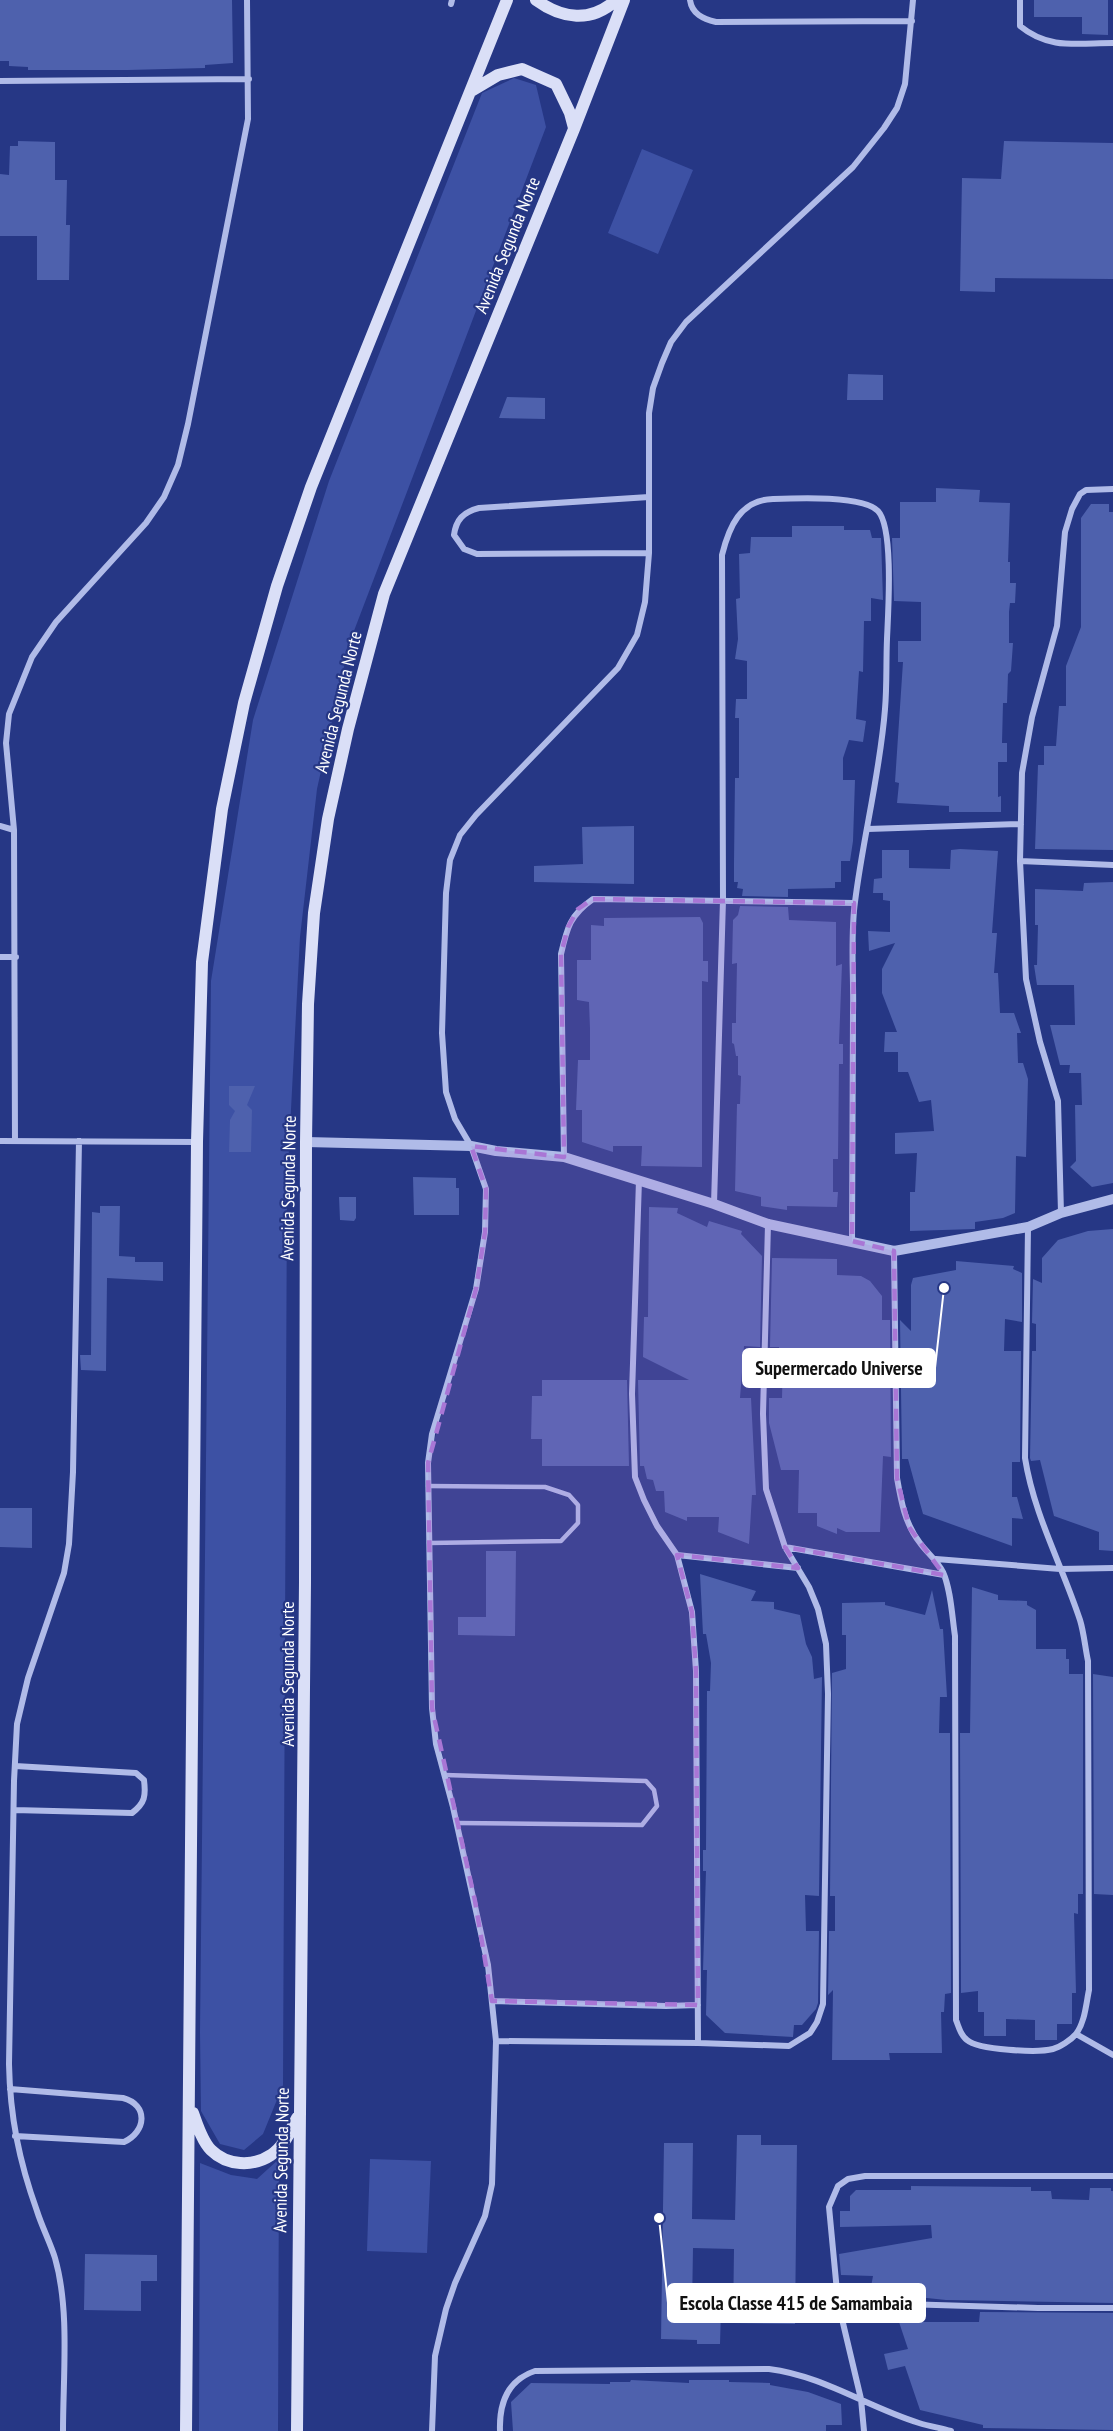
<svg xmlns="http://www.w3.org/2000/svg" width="1113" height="2431" font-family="'PT Sans Narrow',sans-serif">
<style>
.green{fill:#3d51a4}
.building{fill:#4e61ad}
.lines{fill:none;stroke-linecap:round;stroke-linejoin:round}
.service{stroke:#b0bbe8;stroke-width:4.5}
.minor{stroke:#b0bbe8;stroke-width:6}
.tertiary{stroke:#b0bbe8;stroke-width:10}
.secondary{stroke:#dadff7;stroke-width:12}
.marked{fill:#a976d5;fill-opacity:0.2;stroke:#a976d5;stroke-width:4.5;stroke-dasharray:12 8;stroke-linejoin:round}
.labels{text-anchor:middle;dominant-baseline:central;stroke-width:4.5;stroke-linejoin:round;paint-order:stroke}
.street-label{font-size:18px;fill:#fff;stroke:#263785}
.leader{fill:none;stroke:#fff;stroke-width:2}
.callout-dot{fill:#fff;stroke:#263785;stroke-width:2}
.callout{fill:#fff;stroke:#fff;stroke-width:2}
.callout-label{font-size:20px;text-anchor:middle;font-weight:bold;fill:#111}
</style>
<rect width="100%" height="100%" fill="#263785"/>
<!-- green -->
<path class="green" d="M514 78 536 85 546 127 349 644 317 789 300 937 287 1186 283 2085 263 2134 244 2150 220 2144 201 2111 200 2032 211 981 253 720 329 481 482 93Z
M642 149 693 170 658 254 608 233Z
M279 2159 278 2431H199L200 2163 231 2175 257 2179Z
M370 2159 431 2161 427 2253 367 2251Z"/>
<!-- building -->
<path class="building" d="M0 0H232L233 63 205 65V68L128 70H28V67L9 66V61H0Z
M1034 0H1108V35L1082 34V17H1034Z
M18 141 55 142V180H67L66 225H70L69 280H37V236H0V174L9 175 10 146H18Z
M1004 141 1113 143V279L995 278V292L960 291 962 178 1001 179Z
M848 374 883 375V400H847Z
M507 397 545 398V419L499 418Z
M936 488 980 490 979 502 1010 503 1008 562H1010V583H1016L1015 603H1010L1009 612V643H1013L1011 671 1008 674 1007 703H1003L1002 743H1007V762H998V797L1001 796V812H949V806L897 803 899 783 895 782 903 662H898V641H921V602L894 601 892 538H900V502H936Z
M1091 504H1109V512H1113V850L1035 849 1038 765H1044V746H1056L1059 706H1066V666L1081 627V518Z
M792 526H844V530H870L872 538H881L883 600 871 598V621H864L863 672 859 671 856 719 866 721 863 742 849 740 843 758V780H855L853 841 850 861H841V882H835V888L788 889V897L742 896 743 889 737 888 738 882H734V863L735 778H739V718H735L736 699H747V661L735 659 738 639 736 599 740 598 739 554 750 553 751 537H792Z
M634 826V884L534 882V866L583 864 582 827Z
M960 849 998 851 992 933H997L994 973H998L1000 1013H1014L1021 1033H1017L1018 1063H1023L1028 1079 1026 1157 1016 1156 1015 1213 1003 1218 975 1222V1229L910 1231V1192H915L917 1153 895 1154V1133L934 1131 931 1100 919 1102 908 1072H898V1052H884L885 1032H897L882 993V969L895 943 869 951 868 931 890 932V901L883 900V893H873L874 879 882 878V850H909V868L950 869 951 850Z
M1113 882V1183L1092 1187 1070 1167 1076 1161 1075 1105H1082L1081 1073H1069L1070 1065H1060L1050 1025H1075L1074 985H1037L1034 965H1037L1038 925H1035V889L1083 891 1084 883Z
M740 906 788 907 789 920 836 922V966L842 964 839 1044H843V1064H839L838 1159H833V1192H838L837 1207 787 1206V1210L761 1206V1197L735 1191 737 1104H740L741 1076 738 1075V1056H736L734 1044 732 1043V1023H736V1014L737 963 732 964 733 920 738 915Z
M700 917 703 923V961H708V982L702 981V1167L641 1166 642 1146H613V1152L582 1142V1110H576L578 1060H590V1029L589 1002 577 1000V960H591V925L604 926V918Z
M229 1086H255L247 1105 252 1110 251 1152H229L230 1120 235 1111 229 1105Z
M413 1177 456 1178V1188H459V1215H414Z
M339 1197H356V1218L354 1221 340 1220Z
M100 1206H120L119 1256 135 1257V1262H163V1281L107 1278 106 1371 81 1370 80 1355H91L92 1212 100 1213Z
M649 1207 678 1208 677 1213 707 1227 709 1221 742 1231 741 1234 762 1256 760 1347 744 1346 740 1398H751L756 1495H752L749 1544 718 1532 719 1517H687V1521L665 1512 664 1491H656L653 1480 647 1479 644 1466H640L638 1380H689L643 1357 644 1317H648Z
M1113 1229V1551L1099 1550V1532L1054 1516 1040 1460 1031 1461 1030 1458 1032 1351H1036V1324L1032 1323 1033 1279 1042 1283V1258L1058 1240 1088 1231Z
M772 1258 837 1259V1275L861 1276 870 1281 882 1296V1320H890L891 1457 883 1456 880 1532H846L837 1528V1534L817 1526V1513H798L799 1470H781L769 1423V1398H782L783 1358H779V1347H770Z
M956 1261 1014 1266 1013 1269 1022 1273V1322L1005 1319 1004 1351H1021L1020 1462H1012V1497H1017L1023 1519 1012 1518V1546L923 1514 908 1459H902L900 1320 911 1331V1285L913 1278 956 1270Z
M542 1380H627L629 1466H542V1439H531L532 1396H542Z
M0 1508H32V1548L0 1547Z
M486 1551H516L515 1636 458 1635V1617H486Z
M700 1574 756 1591 751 1601 774 1602V1609L800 1615 806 1644 812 1657 814 1679 822 1677 819 1896 805 1895 806 1931H819L818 2003 816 2009 802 2025H794L793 2037 725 2033 706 2015 707 1970H703L706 1871H703V1850H706L707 1691H710L711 1663 706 1634H703Z
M972 1587 998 1595V1600L1027 1601V1605L1036 1610V1649H1066V1659H1069V1674H1083V1894H1078V1914L1074 1913 1076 1993H1072V2024H1057V2040H1035V2020L1006 2019V2036H984V2012H978V1991L961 1993 960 1733H970Z
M932 1590 940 1629H943L947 1697H940L939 1733H950L951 1993 945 1994 944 2012H941L942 2053H889L890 2060H832L833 1990 828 1995 829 1931H835V1896H830L832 1673 846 1669V1635H842V1603L885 1602V1605L925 1615Z
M1093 1674 1113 1677V1895L1094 1894Z
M737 2135H761V2145H797L795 2324 733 2323 734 2249 693 2248 692 2308 721 2309 720 2344H697V2340L661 2339 664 2143H693L692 2219 735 2220Z
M911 2186 1031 2187V2191H1051L1052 2199 1089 2200 1090 2188H1111V2191H1113V2303L946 2300 870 2292 873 2276 841 2275 839 2254 932 2238 931 2225 840 2227V2211H850V2196L856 2190H911Z
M85 2254 157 2255V2281H141V2311L84 2310Z
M980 2312 1113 2313V2430L983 2428V2425L920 2410 905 2366 888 2370 884 2354 908 2349 899 2322H979Z
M631 2380 689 2383V2380H729V2382L770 2383V2385L808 2392 841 2404 842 2425H826V2431H513L511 2402 531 2383 610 2384V2382H630Z"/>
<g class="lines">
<!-- service -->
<path class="service" d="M428 1486 545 1487 569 1495 578 1505V1523L561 1541 429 1543
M445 1775 646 1781 654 1790 657 1806 642 1825 457 1823"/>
<!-- minor -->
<path class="minor" d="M690 0C692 14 703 19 716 22L912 21
M1020 0V26C1049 50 1078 43 1113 43
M451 4 452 0
M0 81 249 79
M649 553 477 554 464 549 454 535C456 520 463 512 479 508L649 497
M0 826 14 830
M868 829 1021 824
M1020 861 1113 865
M0 957H16
M0 1141 197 1142
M15 1141 14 830 6 743 9 714 32 657 56 622 146 523 164 497 178 465 188 424 248 119 247 0
M564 1157 561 954C567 928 570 915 593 899L854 903
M639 1180 632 1394 635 1477 644 1500 657 1526 677 1555 692 1612 696 1671 698 2043
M714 1204 723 900 722 555C729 527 740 500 773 499 796 498 863 495 878 511 894 528 888 614 887 639 886 662 887 686 885 709 880 774 863 837 855 902 850 938 854 977 853 1013 853 1089 852 1165 852 1241
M1061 1213 1058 1101 1040 1042 1026 979 1020 861 1022 773 1032 717 1057 626 1065 532 1072 509 1080 494 1086 490 1113 489
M894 1251 897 1478C901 1501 905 1524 920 1543 928 1554 937 1560 943 1572 951 1590 952 1616 955 1636L956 2020C959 2027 960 2035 967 2040 978 2050 1038 2053 1053 2049 1060 2047 1071 2040 1076 2034 1085 2022 1086 2004 1089 1990L1088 1661C1085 1647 1084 1633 1080 1620 1062 1565 1034 1515 1025 1458L1028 1227
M785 1547 944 1575
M677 1555 798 1568
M936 1559 1060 1569 1113 1568
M14 1810 132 1813C145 1803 146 1796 144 1780L136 1773 15 1766
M492 2001 666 2006 698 2005
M1076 2034 1113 2055
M496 2041 698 2043 789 2046 810 2033 817 2022 823 2004 828 1694 826 1644 818 1609 809 1587 785 1547 766 1489 763 1414 768 1224
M10 2089 123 2098C149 2105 146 2132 124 2142L15 2136
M838 2302 1038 2308H1113
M63 2431C63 2376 70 2310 55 2258 50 2242 42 2227 37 2211 19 2161 10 2116 9 2064L14 1781 17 1724 28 1678 64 1573 69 1544 73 1472 79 1141
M432 2431 435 2356 446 2309 455 2283 485 2216 492 2184 496 2041 488 1965 453 1807 436 1744 432 1708 428 1463 432 1434 476 1289 485 1232 486 1189 471 1146 455 1119 446 1092 442 1033 446 893 450 860 460 835 476 815 618 668 637 635 645 602 649 553V413L653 388 662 363 671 342 686 322 853 167 884 128 897 108 905 84 913 0
M500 2431C499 2403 508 2380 535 2371L769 2369C824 2376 867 2407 919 2423 929 2426 940 2428 951 2431
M864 2431 861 2399 838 2302 829 2207 838 2186 848 2179 865 2176H1113"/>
<!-- tertiary -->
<path class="tertiary" d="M306 1142 471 1146 496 1151 564 1157 714 1204 768 1224 894 1251 1028 1227 1061 1213 1113 1199"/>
<!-- secondary -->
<path class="secondary" d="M536 0C562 19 591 23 616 0
M471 91 498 75 522 69 556 84 570 113 574 128
M193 2113C197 2124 202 2141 211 2150 227 2166 253 2167 271 2155 284 2147 290 2131 297 2118
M186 2431 197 1142 202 962 222 809 244 703 277 586 311 487 507 0
M297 2431 305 1582 306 1142 308 1004 314 913 328 819 348 729 384 594 574 129 624 0"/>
</g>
<!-- marked area -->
<path class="marked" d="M593 899 854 903 852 1241 894 1251 897 1478 909 1527 944 1575 785 1547 798 1568 677 1555 692 1612 696 1671 698 2005 492 2001 475 1901 432 1708 428 1463 476 1289 485 1232 486 1189 471 1146 564 1157 561 954 568 927 578 909Z"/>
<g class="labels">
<!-- street labels -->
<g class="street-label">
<text transform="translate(507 245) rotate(-68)">Avenida Segunda Norte</text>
<text transform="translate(338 702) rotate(-76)">Avenida Segunda Norte</text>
<text transform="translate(288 1188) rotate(-89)">Avenida Segunda Norte</text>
<text transform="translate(287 1674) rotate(-90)">Avenida Segunda Norte</text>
<text transform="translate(281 2160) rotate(-89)">Avenida Segunda Norte</text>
</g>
</g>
<!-- callouts -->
<path class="leader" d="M944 1288L935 1368M659 2218L668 2303"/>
<g class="callout-dot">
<circle cx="944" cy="1288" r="6"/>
<circle cx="659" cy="2218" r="6"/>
</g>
<g class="callout">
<rect x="743" y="1349" width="192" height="38" rx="6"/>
<rect x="668" y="2284" width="257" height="38" rx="6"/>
</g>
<g class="callout-label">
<text x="839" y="1375">Supermercado Universe</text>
<text x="796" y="2310">Escola Classe 415 de Samambaia</text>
</g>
</svg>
